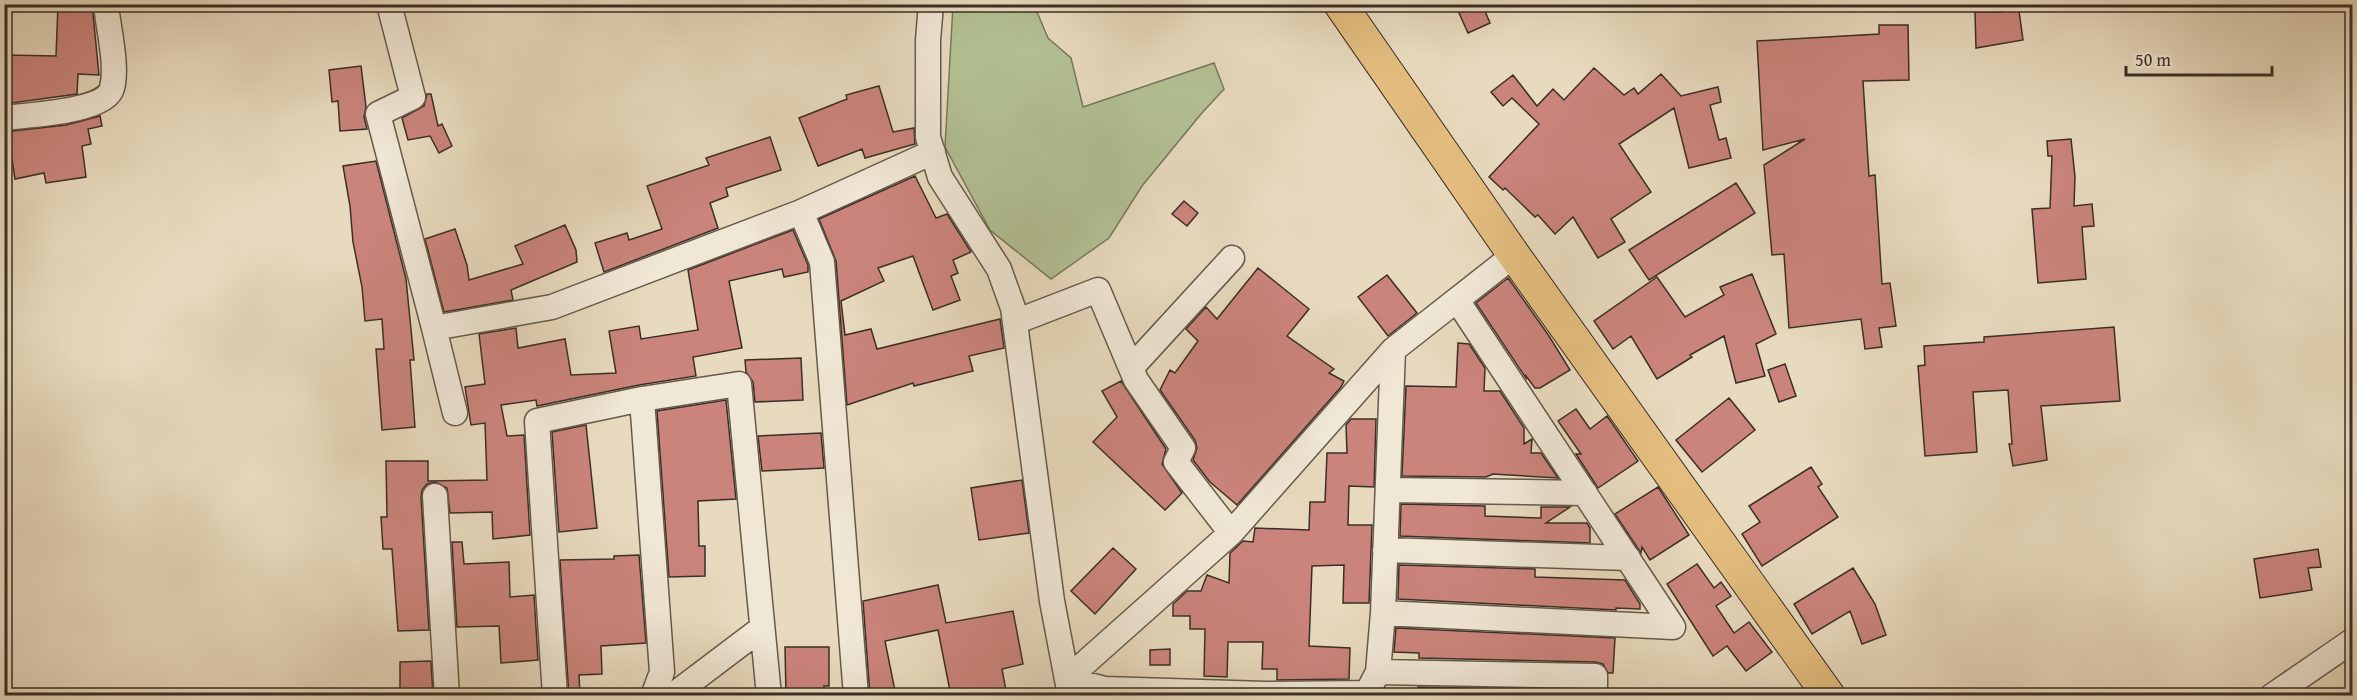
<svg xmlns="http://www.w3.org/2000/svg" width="2357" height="700" font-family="'Gentium Book Plus',serif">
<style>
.green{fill:#b2c094;stroke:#76785d;stroke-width:1.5}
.building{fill:#cb847c;stroke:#3a2f26;stroke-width:1.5}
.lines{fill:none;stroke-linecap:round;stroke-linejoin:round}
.minor-casing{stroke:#665a4c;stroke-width:27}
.major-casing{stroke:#3a2f26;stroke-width:34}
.minor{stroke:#f0e7d5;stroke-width:24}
.major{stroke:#e4bd7f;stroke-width:32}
</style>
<rect width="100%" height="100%" fill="#e8dabe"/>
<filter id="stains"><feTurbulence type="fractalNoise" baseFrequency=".00333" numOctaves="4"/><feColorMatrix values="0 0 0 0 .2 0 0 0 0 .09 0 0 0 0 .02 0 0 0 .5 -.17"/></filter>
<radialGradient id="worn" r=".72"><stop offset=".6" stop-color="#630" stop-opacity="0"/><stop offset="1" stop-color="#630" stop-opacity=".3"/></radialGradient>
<!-- green -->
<path class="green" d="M953 5H1034L1048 38 1071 58 1083 107 1214 63 1224 89 1201 114 1142 186 1109 238 1051 279 990 230 945 147Z"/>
<!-- building -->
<path class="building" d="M58 4H92L99 75 78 74 77 94 4 104 6 55 56 56Z
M1455 4H1482L1490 23 1468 33Z
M2001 4H2018L2023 40 1976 48 1975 12H2002Z
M1879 25H1908L1909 80 1863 81 1869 176 1875 175 1882 284 1890 283 1896 326 1879 328 1882 347 1865 349 1861 319 1789 328 1784 254 1772 255 1764 165 1805 139 1763 150 1757 41 1879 34Z
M361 66 366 107 364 117 367 129 340 131 338 101 332 102 329 70Z
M1594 68 1624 95 1634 88 1638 94 1661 74 1681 96 1718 87 1721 102 1710 105 1719 140 1726 138 1731 158 1689 168 1674 108 1619 144 1651 192 1611 219 1625 242 1598 258 1573 217 1555 234 1538 215 1535 217 1505 188 1503 190 1489 177 1539 124 1512 98 1503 106 1491 92 1513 75 1537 106 1553 89 1564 100Z
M879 86 893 132 914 128 915 144 865 158 862 149 818 166 799 118 847 99 846 95Z
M427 94H431L438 126 442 124 452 146 439 153 430 136 408 140 402 118 424 106Z
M100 116 102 126 88 129 91 144 82 146 86 177 46 183 44 173 15 179 12 159 4 161V132L66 125Z
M770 137 781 170 726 188 728 196 710 203 718 228 604 272 595 243 627 233 629 240 662 229 647 186 709 165 706 158Z
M2071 139 2075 177 2074 206 2092 204 2094 226 2082 227 2086 279 2038 283 2032 209 2050 208 2052 156H2048L2047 141Z
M376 161 406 279 414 360H410L415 427 382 430 376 349H384L382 319 365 321 362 287 353 242 350 206 343 166Z
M915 176 936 218 947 214 971 252 953 260 958 273 951 276 960 300 933 310 913 256 878 268 884 281 841 301 845 335 871 329 877 349 1000 319 1004 348 969 356 973 371 914 386 913 383 847 405 836 261 819 219Z
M1736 183 1755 213 1649 280 1629 250Z
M1184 201 1198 213 1187 226 1172 214Z
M565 225 576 250 577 262 511 290 513 300 444 312 425 239 455 229 467 265 469 280 523 264 515 246Z
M793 230 808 265V272L784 277 782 269 729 281 742 348 693 357 696 376 639 385 537 406 536 400 501 405 507 436 524 435 530 535 493 539 492 512 450 513 447 488 435 482 427 484 422 490 421 497 429 630 398 631 392 549H383L381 517H387L386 461H428V481L487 480 485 423 471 425 465 387 485 384 479 334 516 328 518 348 565 339 571 375 616 373 609 331 639 326 641 339 698 330 688 270Z
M1258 268 1309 309 1287 336 1334 369 1329 373 1344 381 1341 387 1237 505 1210 482 1193 460 1197 448 1195 440 1160 390 1170 370 1175 373 1198 341 1186 329 1206 307 1217 319Z
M1752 274 1776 334 1756 344 1765 376 1736 383 1724 336 1690 355 1692 357 1657 379 1631 336 1613 349 1594 321 1657 277 1685 317 1724 295 1720 287Z
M1387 275 1417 313 1388 336 1358 297Z
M1508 278 1549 336 1570 370 1540 388H1535L1526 376V378L1476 303Z
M2114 327 2120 401 2041 406 2047 460 2013 466 2009 444H2012L2008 390 1973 392 1977 452 1925 456 1918 366 1925 365 1924 346 1984 342V337Z
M1458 343 1469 344 1485 368 1484 391H1500L1524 428V444L1532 439 1531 453H1541L1558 478 1493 474 1486 477 1402 476 1406 386 1456 387Z
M801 358 803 400 755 402 753 382 746 372 745 360Z
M1785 364 1796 396 1779 402 1768 370Z
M1121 381 1166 449 1162 464 1182 493 1165 510 1093 442 1117 417 1102 391Z
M1729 398 1755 430 1702 472 1676 440Z
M726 400 736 499 698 501 699 546H705V576L669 577 657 411Z
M1576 409 1590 429 1607 416 1638 461 1598 488 1576 454H1581L1558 421Z
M1351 419H1376L1374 487 1349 486 1348 525H1372L1369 603H1343L1344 565 1312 566 1309 646 1350 648 1349 679 1277 680V669H1262L1263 642H1228L1227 677 1204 676 1205 629H1190V616H1173V604L1187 591H1201L1207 575 1229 583 1230 553 1243 541 1253 542 1255 528 1309 530 1310 502H1325L1327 453H1347L1346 425Z
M586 425 597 528 559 532 552 432Z
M821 433 824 468 762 471 758 436Z
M1811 467 1822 484 1818 487 1838 517 1762 566 1742 534 1760 522 1749 506Z
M1022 480 1029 533 979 540 971 488Z
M1658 487 1689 535 1650 560 1642 547 1641 553 1615 514Z
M1401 504 1485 506V516L1541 518V507H1570L1546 523H1587L1590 528V543L1400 536Z
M452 542H462L464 564 509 562 510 597 534 595 538 660 501 663 499 626 457 627Z
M1113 548 1136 569 1095 614 1071 591Z
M2318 549 2321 567 2308 568 2312 590 2260 598 2254 559Z
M639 555 646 643 601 646 602 674 579 675 580 696H569L560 560 614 559V556Z
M1697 564 1714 588 1721 582 1731 596 1716 606 1734 633 1749 622 1772 652 1746 671 1727 646 1713 656 1667 584Z
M1399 565 1535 569V577L1625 580 1640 604V609L1616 608V610L1398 599Z
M1853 568 1875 604 1886 635 1862 644 1850 611 1812 634 1794 604Z
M938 585 946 623 1013 611 1023 664 1002 669 1007 696H951L938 630 885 641 896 696H870L863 601Z
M1396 628 1615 638 1613 673H1608L1603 664 1595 662 1419 658V653L1394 652Z
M785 647H829V686H824V696H786Z
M1170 649V665H1150V650Z
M431 661 433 696H400V662Z
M1418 687 1559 690V696H1418Z"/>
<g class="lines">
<defs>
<path id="minor" d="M389 4 413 97 378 114 434 328 552 307 801 212 933 152
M931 4 928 40V137L940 177 999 269 1013 308 1052 601 1069 690
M4 118C27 115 106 112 112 88 118 65 108 28 106 4
M801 212 822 262 856 696
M1457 300 1673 627
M1015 322 1098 290 1136 380 1183 448 1176 462 1231 533
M434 328 455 413
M1131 368 1232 258
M642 399 662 672 653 696
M1388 490 1585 493
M435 496 447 696
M1385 550 1628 558
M1383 613 1673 627
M1378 672 1595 676V696
M1367 693 1378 672 1383 613 1393 350
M555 696 537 421 642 399 739 384 769 696
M672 696 762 628
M1368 696 1367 693 1265 694 1105 689 1067 679 1231 533 1393 350 1514 255
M2272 696 2352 641"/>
<path id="major" d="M1340 4 1514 255 1829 696"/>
</defs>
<!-- minor casing -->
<use href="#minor" class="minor-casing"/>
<!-- major casing -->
<use href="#major" class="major-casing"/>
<!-- minor -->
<use href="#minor" class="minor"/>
<!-- major -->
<use href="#major" class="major"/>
</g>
<!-- margin -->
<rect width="2357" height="700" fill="none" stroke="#e8dabe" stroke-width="24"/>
<rect x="6" y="6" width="2345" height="688" fill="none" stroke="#3a2f26" stroke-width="3"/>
<rect x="12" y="12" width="2333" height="676" fill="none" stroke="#3a2f26" stroke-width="1.5"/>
<!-- scale -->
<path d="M2126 66v9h146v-9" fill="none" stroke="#3a2f26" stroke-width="3"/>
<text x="2135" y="66" font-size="18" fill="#3a2f26" stroke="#f0e7d5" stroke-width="4.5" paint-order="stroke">50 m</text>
<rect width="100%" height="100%" filter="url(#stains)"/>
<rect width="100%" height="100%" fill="url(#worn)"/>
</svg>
